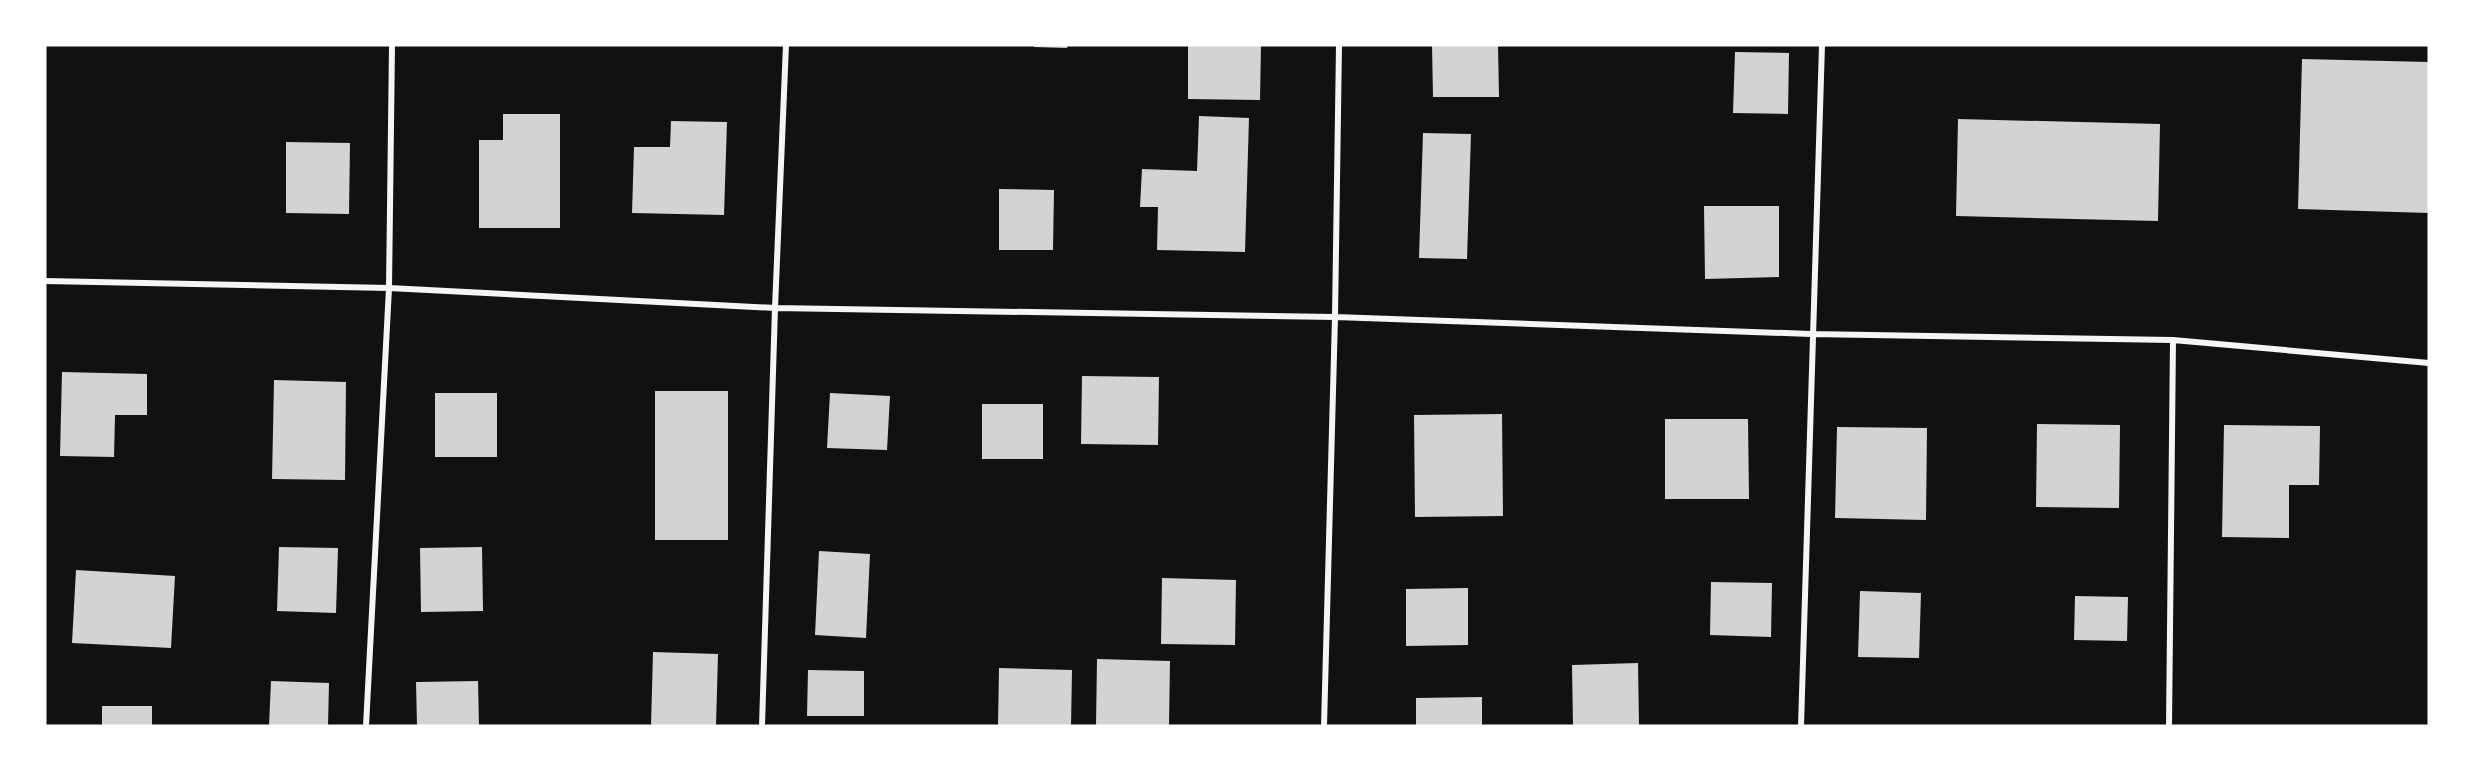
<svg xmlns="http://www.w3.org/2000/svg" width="2474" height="771" font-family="'Times New Roman',serif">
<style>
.building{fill:#d3d3d3}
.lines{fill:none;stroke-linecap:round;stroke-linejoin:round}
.minor{stroke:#f5f5f5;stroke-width:6}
</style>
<rect width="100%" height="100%" fill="#111"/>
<!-- building -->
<path class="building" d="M1034 45H1068L1067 48 1034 47Z
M1188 45H1261L1260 100 1188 99Z
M1432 45H1498L1499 97H1433Z
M1735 52 1789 53 1788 114 1733 113Z
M2302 59 2429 62V213L2298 209Z
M503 114H560V228H479V140H503Z
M1199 116 1249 118 1245 252 1157 250 1158 207H1140L1142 169 1197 171Z
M1958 119 2160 124 2158 221 1956 216Z
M671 121 727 122 724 215 632 213 634 147H670Z
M1423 133 1471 134 1467 259 1419 258Z
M286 142 350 143 349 214 286 213Z
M999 189 1054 190 1053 250H999Z
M1704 206H1779V277L1705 279Z
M62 372 147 374V415H115L114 457 60 456Z
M1082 376 1159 377 1158 445 1081 444Z
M274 380 346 382 345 480 272 479Z
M655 391H728V540H655Z
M435 393H497V457H435Z
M830 393 890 396 887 450 827 448Z
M982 404H1043V459H982Z
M1502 414 1503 516 1415 517 1414 415Z
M1665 419H1748L1749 499H1665Z
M2037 424 2120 425 2119 508 2036 507Z
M2224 425 2320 426 2319 485H2289V538L2222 537Z
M1837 427 1927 428 1926 520 1835 518Z
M279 547 338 548 336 613 277 611Z
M482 547 483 611 421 612 420 548Z
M819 551 870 554 866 638 815 635Z
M76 570 175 576 171 648 72 643Z
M1162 578 1236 580 1235 645 1161 644Z
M1711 582 1772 583 1771 637 1710 635Z
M1468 588V645L1406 646V589Z
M1860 591 1921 593 1919 658 1858 657Z
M2075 596 2128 597 2127 641 2074 640Z
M653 652 718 654 716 726H651Z
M1097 659 1170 661 1169 726 1096 725Z
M1638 663 1639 726H1573L1572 665Z
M999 668 1072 670 1071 726H998Z
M808 670 864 671V716H807Z
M271 681 329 683 328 726H269Z
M478 681 479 726H417L416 682Z
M1482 697V726H1416V698Z
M102 706H152V726H102Z"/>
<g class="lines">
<!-- minor -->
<path class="minor" d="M45 281 389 288 775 308 1335 317 1811 334 2173 340 2429 363
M366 726 389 288 392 45
M762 726 775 308 786 45
M1324 726 1335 317 1339 45
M1801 726 1822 45
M2169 726 2173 340"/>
</g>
<!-- border -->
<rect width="2474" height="771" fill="none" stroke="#ffffff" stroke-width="93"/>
</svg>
